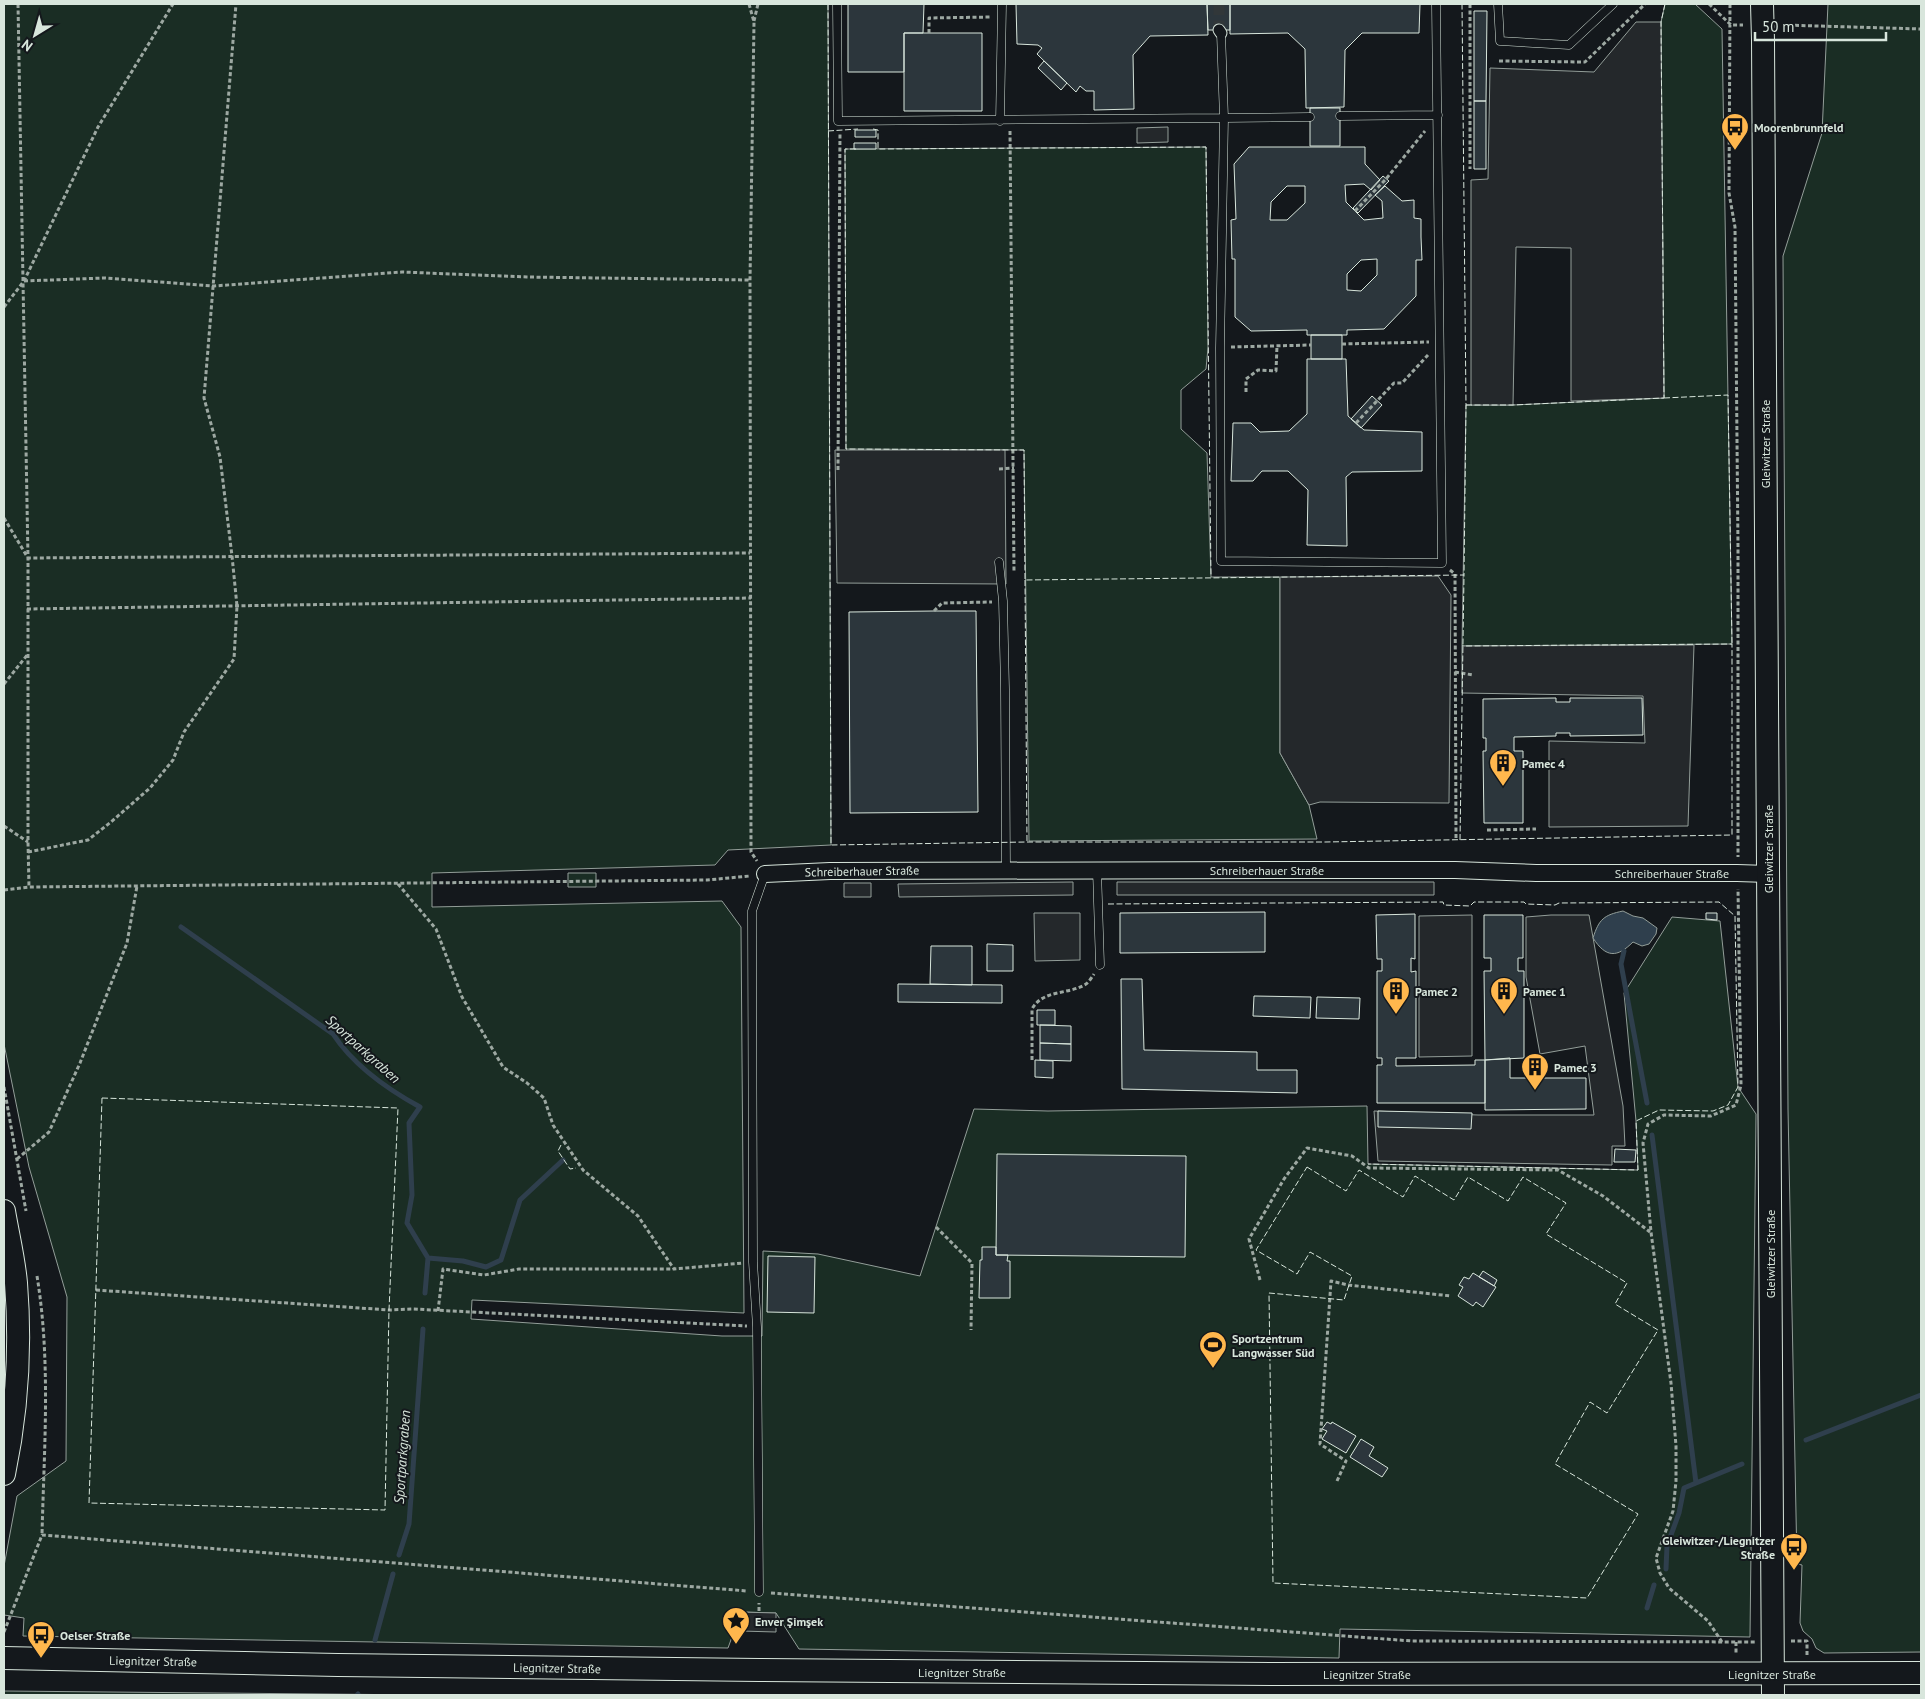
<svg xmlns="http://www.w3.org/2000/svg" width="1925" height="1699" font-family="'PT Sans',sans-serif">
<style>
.green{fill:#1a2d24;stroke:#939e99}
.parking{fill:#24282b;stroke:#939e99}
.water{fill:#2f3f4d;stroke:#939e99}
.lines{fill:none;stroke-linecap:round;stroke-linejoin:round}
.stream{stroke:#2f3f4d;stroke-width:5}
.building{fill:#2c363c;stroke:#d8e6dc;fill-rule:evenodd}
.pedestrian-tunnel{stroke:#313739;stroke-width:11;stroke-dasharray:11 5.5;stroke-linecap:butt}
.service-casing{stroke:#d8e6dc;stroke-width:9}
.pedestrian-casing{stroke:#d8e6dc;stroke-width:13}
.minor-casing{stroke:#d8e6dc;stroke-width:18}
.secondary-casing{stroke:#d8e6dc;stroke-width:24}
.path{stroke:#9da8a2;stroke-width:3;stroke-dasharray:4 2.5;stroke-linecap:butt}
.service{stroke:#14181c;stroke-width:8}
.pedestrian{stroke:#14181c;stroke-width:11}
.minor{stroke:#14181c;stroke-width:16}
.secondary{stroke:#14181c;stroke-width:22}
.fence{stroke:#d8e6dc;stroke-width:1;stroke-dasharray:6 2.5;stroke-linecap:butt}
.labels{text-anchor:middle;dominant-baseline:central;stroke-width:4;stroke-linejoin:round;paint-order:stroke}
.poi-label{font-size:12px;font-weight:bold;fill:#d8e6dc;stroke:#14181c;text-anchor:start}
.street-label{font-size:12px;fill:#d8e6dc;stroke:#14181c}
.water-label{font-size:14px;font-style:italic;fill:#d8e6dc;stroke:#14181c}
</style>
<rect width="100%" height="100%" fill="#14181c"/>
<!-- green -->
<path class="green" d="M4 4H828L831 845 728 850 715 865 432 873V907L722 901 741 927 744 1313 472 1300 471 1319 722 1336H762L763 1251 818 1254 920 1276 974 1109 1048 1111 1367 1106 1368 1164 1638 1170 1636 1121 1624 993 1672 917 1720 921 1738 1087 1756 1114 1750 1637 1340 1629 1339 1658 799 1649 776 1613 741 1612 728 1648 23 1636 24 1618 4 1615V1566L17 1496 66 1461 67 1297 29 1167 4 1044Z
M1665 4H1695L1722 29 1732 644 1462 646 1466 405H1513L1664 398 1661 22Z
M1828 4H1921V1652L1824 1653 1816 1648 1812 1639 1803 1631 1800 1623 1802 1565 1797 1564 1788 1109 1783 256 1822 133Z
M1206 147 1208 348 1206 369 1181 390V429L1207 453 1211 577H1280V753L1309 805 1317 839 1029 841 1024 450 846 449 845 149Z
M568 873H596V887H568Z
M4 1691 427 1695H4Z"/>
<!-- parking -->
<path class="parking" d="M1636 22H1661L1664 398 1571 401V248L1516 247 1513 405H1471V180L1488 179 1490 68 1594 72Z
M1168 127V142L1137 143V128Z
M835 450H1005L1006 584 837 583Z
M1438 576 1451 595 1449 803 1320 802 1309 805 1280 753V577Z
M1694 645 1688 826 1549 827V741L1645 743 1643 696 1462 693V646Z
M1073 882V895L899 897 898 884Z
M1117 882H1434V895H1117Z
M844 883H871V897H844Z
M1034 913H1080V960L1035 961Z
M1472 915V1056L1419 1057V916Z
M1551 915H1589L1623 1106 1625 1146H1612V1165L1378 1161 1374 1111 1478 1115H1594L1585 1046 1540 1054 1526 977V917Z
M740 1612 776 1613V1632L740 1631Z"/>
<!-- water -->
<path class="water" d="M1623 911 1633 916 1643 918 1657 928 1656 934 1649 944 1642 946 1633 942C1617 958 1606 958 1593 938 1599 919 1604 915 1623 911Z"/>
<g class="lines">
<!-- stream -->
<path class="stream" d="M181 927 333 1034C354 1066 387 1089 420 1107L409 1123 412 1195 407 1223 428 1258 425 1293
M1624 951 1621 964 1647 1103
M1652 1135 1696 1483 1684 1488 1679 1513 1667 1546 1666 1569
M428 1258 463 1261 486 1267 501 1260 520 1200 563 1160
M1806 1440 1921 1395
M1696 1483 1742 1464
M399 1555 409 1524 423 1329
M1647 1608 1654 1585
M375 1640 393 1574
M357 1695 358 1694"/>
</g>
<!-- building -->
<path class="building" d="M848 4H924L923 33H904V72H848Z
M1016 4H1207L1208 35 1150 36 1133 55 1134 109 1094 110V91H1086L1080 86 1076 92 1037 54 1042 48 1038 45 1017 44Z
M1207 4H1230V30H1208Z
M1230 4H1420L1419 33H1362L1345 50 1344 107 1306 108 1305 49 1288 33 1230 34Z
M1474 11H1487L1486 101H1474Z
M904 33H982V111H904Z
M1044 61 1067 83 1061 90 1038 68Z
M1474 101H1486V169H1474Z
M1310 108H1340V146H1310Z
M855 130H876V137H855Z
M854 143H876V149H854Z
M1249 147H1365V164L1380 180 1371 190 1364 184 1345 185 1346 202 1364 220 1383 218 1382 201 1375 195 1385 186 1402 201 1414 200V218L1421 219V237L1422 260H1416V296L1384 329 1347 330V335H1307V330L1251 331 1235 317V259H1232L1231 220 1236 219 1234 164ZM1287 186H1305V203L1287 220H1270L1271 202ZM1377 259V275L1361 291 1347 290V274L1361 260Z
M1383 176 1389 181 1358 213 1353 208Z
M1311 335H1342V359H1311Z
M1307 359H1346L1348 416 1364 430 1422 432V471L1352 472 1346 477 1347 546 1307 545 1308 490 1288 471H1262L1253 481H1231L1233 423H1251L1260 432 1289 431 1307 414Z
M1372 396 1382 405 1361 428 1351 419Z
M934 611H976L978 812 850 813 849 612Z
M1556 698V702H1570V698H1642L1643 735 1570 736V733H1556V736L1514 737V751H1523V823H1484L1483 751H1486V738H1483V699Z
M1265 912V952L1120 953V913Z
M1706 913H1717V920L1706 919Z
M1415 914V959L1411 958V972L1416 971V1058H1396V1066L1475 1065V1060H1485V1103H1377V1065H1382V1058H1377V971H1382V959H1377L1376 915Z
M1484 915H1523V958H1518V971H1524V1058L1485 1060 1484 971H1491V958H1484Z
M987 944 1013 945V971H987Z
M931 946H972V985L930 984Z
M1121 979H1142L1144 1050 1257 1052V1070H1297V1093L1122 1089Z
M898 984 1002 985V1003L898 1002Z
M1254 996 1311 997 1310 1018 1253 1016Z
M1317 997 1360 998 1359 1019 1316 1018Z
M1037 1010H1055V1025H1037Z
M1040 1025 1071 1026V1044L1040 1043Z
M1040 1043 1071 1044V1061L1040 1060Z
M1510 1058V1078H1586V1109L1485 1110V1060Z
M1035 1060 1053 1061V1078L1035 1077Z
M1378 1111 1472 1113 1471 1129 1378 1127Z
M1615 1149 1636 1150 1635 1162H1614Z
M997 1154 1186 1156 1185 1257 996 1255Z
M982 1247H996V1255H1008L1007 1261H1010V1298H979L980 1260H982Z
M768 1256 815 1257 814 1313 767 1312Z
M1483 1271 1497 1280 1494 1286 1479 1277Z
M1473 1273 1496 1287 1483 1307 1476 1302 1473 1306 1458 1296 1463 1287 1459 1285 1464 1277 1469 1279Z
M1327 1422 1331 1424 1332 1422 1356 1436 1346 1453 1322 1439 1327 1431 1322 1429Z
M1361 1439 1374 1447 1369 1456 1388 1468 1382 1477 1350 1457Z"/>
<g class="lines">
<!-- pedestrian-tunnel -->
<path class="pedestrian-tunnel" d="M1219 4V30"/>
<defs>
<path id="service" d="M837 4 838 121 1224 118 1221 33
M1498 4 1500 41 1569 45 1613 4
M1340 116 1438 115
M1310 117 1224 118 1220 348 1221 561 1442 563 1436 4
M1000 121 1002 4
M999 562 1003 601 1005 689 1006 870
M1097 870 1100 965
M759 1592 757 1327 753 1262 752 911 765 874"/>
<path id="pedestrian" d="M1219 30 1221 33"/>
<path id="minor" d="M765 874 830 871 1327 870H1455L1536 873H1737L1768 874"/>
<path id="secondary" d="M1762 4 1763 40 1773 1695
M4 1211C8 1235 14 1259 16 1283 21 1346 17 1412 4 1474
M4 1658 338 1665 759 1670 1271 1674 1921 1673"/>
</defs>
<!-- service casing -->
<use href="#service" class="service-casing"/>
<!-- pedestrian casing -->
<use href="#pedestrian" class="pedestrian-casing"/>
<!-- minor casing -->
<use href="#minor" class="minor-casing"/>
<!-- secondary casing -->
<use href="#secondary" class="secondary-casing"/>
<!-- path -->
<path class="path" d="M18 4 28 558V842L29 887
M749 4 754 22 750 280 751 852 757 861
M1470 4V169
M1709 4 1731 25H1743
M1730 4 1729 193 1735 227 1738 547V857
M754 21 758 4
M1782 25 1921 29
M929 33V18L991 17
M1499 61 1585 62 1645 4
M1010 131 1014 572
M1355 211 1386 179 1425 131
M24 281 105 278 214 286 402 272 527 277 750 280
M4 307 24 281 98 127 173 4
M1342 344 1429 342
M1231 347 1311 345
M1246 392V379L1258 370 1276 371 1277 346
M1356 423 1394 383H1402L1428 355
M999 469 1014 468
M838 470 840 132
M4 518 28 558 750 553
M1450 570 1455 574 1456 840
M27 609 751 598
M934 611 942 603 992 602
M1455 672 1473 675
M4 684 28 654
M4 826 28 842
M1487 830 1536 829
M28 852 88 840 111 822 150 788 173 760 184 732 234 659 237 606 232 556 220 457 204 398 236 4
M398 884 436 929 462 997 503 1067 527 1083 544 1098 553 1125 583 1170 638 1216 674 1269 743 1263
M4 890 29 887 707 880 750 876
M1032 1060V1009C1043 989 1069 995 1086 984 1089 982 1092 977 1094 974
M4 1087 26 1211
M17 1159 49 1132 80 1063 127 943 137 886
M936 1227 972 1263 971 1330
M37 1276C51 1361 44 1449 42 1535
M1260 1280 1249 1239 1284 1179 1307 1148 1352 1156 1369 1168 1558 1170 1603 1196 1650 1232
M96 1290 389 1310 413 1309 747 1326
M438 1311 443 1269 484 1275 519 1269H674
M1337 1481 1346 1461 1320 1444 1331 1281 1348 1285 1451 1296
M771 1593 1412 1641 1755 1642
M759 1611V1603
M4 1632 42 1535 747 1591
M1791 1641H1807V1655
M1722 1642 1708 1621 1669 1588 1660 1573 1656 1558 1673 1511 1676 1481V1446L1671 1383 1651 1232 1643 1143 1648 1124 1664 1115 1711 1116 1736 1105 1741 1085 1738 889
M1736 1642V1654"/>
<!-- service -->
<use href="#service" class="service"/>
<!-- pedestrian -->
<use href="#pedestrian" class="pedestrian"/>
<!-- minor -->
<use href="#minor" class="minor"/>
<!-- secondary -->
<use href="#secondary" class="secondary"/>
<!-- fence -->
<path class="fence" d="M828 4 831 845 1027 842H1325L1732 835V644L1462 646
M873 129 878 130V149L1206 147 1211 577
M828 131 858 129
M856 149H845L846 449 1024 450 1025 580 1464 575 1466 405 1462 4
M1664 398 1728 395 1732 644
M1466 405H1513L1664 398 1661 22 1665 4
M1025 580 1027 842
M1460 840 1464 575
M1108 904 1443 902 1444 905 1470 906 1474 902H1524L1526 904 1555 905 1559 903 1719 902 1735 916 1738 1087 1728 1105 1713 1111 1659 1110 1636 1121 1638 1170 1368 1164
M102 1098 398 1108 389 1310 385 1510 89 1503Z
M561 1145 558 1151 570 1169 576 1168
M1307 1167 1346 1191 1359 1170 1403 1197 1415 1176 1454 1200 1468 1177 1508 1201 1523 1177 1566 1203 1546 1234 1627 1283 1615 1304 1658 1330 1607 1413 1590 1402 1555 1464 1638 1514 1587 1598 1273 1583 1269 1293 1344 1300 1352 1276 1310 1252 1297 1274 1256 1250Z"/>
</g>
<!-- icons -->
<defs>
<symbol id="bus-pin" viewBox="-11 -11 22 30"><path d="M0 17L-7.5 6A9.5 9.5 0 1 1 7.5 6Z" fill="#ffb74d" stroke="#14181c"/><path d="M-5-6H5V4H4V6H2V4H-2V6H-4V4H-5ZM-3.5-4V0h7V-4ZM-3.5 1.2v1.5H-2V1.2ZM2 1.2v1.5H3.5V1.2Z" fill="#111"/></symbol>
<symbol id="building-pin" viewBox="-11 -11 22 30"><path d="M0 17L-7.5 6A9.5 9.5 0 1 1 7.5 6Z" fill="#ffb74d" stroke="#14181c"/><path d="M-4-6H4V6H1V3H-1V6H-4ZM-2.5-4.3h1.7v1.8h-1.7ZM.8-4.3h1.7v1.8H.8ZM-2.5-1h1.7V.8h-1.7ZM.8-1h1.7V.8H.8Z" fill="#111"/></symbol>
<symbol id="stadium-pin" viewBox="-11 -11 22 30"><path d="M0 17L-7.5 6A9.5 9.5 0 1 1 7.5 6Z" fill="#ffb74d" stroke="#14181c"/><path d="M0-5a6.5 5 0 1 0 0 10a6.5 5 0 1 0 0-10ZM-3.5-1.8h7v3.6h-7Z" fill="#111"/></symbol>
<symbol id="sight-pin" viewBox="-11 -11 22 30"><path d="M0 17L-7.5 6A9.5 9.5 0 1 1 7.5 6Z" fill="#ffb74d" stroke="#14181c"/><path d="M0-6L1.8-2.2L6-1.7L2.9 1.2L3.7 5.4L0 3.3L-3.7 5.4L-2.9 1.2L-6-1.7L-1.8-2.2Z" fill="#111"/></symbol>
</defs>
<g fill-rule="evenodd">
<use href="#bus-pin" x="1719" y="111" width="32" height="43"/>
<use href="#building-pin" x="1487" y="747" width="32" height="43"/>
<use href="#building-pin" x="1380" y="975" width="32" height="43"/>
<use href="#building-pin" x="1488" y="975" width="32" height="43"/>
<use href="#building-pin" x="1519" y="1051" width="32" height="43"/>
<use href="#stadium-pin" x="1197" y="1329" width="32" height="43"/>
<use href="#bus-pin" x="1778" y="1531" width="32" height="43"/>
<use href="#sight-pin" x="720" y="1605" width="32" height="43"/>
<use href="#bus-pin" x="25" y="1619" width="32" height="43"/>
</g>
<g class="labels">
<!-- poi labels -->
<g class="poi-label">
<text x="1754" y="127">Moorenbrunnfeld</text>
<text x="1522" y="763">Pamec 4</text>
<text x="1415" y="991">Pamec 2</text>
<text x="1523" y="991">Pamec 1</text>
<text x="1554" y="1067">Pamec 3</text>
<text x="1232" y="1338">Sportzentrum<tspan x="1232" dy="14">Langwasser Süd</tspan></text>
<text x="1775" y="1540" text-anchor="end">Gleiwitzer-/Liegnitzer<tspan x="1775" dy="14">Straße</tspan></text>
<text x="755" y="1621">Enver Şimşek</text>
<text x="60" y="1635">Oelser Straße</text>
</g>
<!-- street labels -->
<g class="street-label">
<text transform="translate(1765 444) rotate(-90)">Gleiwitzer Straße</text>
<text transform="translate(1768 849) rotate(-90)">Gleiwitzer Straße</text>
<text x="1267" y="870">Schreiberhauer Straße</text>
<text transform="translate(862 871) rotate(-1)">Schreiberhauer Straße</text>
<text x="1672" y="873">Schreiberhauer Straße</text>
<text transform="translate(1770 1254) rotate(-90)">Gleiwitzer Straße</text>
<text transform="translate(153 1661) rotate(1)">Liegnitzer Straße</text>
<text transform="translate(557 1668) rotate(1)">Liegnitzer Straße</text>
<text x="962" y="1672">Liegnitzer Straße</text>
<text x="1367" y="1674">Liegnitzer Straße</text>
<text x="1772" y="1674">Liegnitzer Straße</text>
</g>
<!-- water labels -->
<g class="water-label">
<text transform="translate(363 1049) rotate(42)">Sportparkgraben</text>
<text transform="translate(402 1457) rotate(-86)">Sportparkgraben</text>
</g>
</g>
<!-- border -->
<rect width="1925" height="1699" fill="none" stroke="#d8e6dc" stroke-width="10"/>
<!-- north arrow -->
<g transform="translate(35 35) rotate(217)" stroke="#14181c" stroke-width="4" paint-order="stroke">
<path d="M0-4L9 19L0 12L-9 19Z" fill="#d8e6dc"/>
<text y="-8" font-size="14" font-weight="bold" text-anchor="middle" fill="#d8e6dc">N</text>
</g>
<!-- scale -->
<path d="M1755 32v8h131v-8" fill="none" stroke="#d8e6dc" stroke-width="2.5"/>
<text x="1762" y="32" font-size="15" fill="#d8e6dc" stroke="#14181c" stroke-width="4" paint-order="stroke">50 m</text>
</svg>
